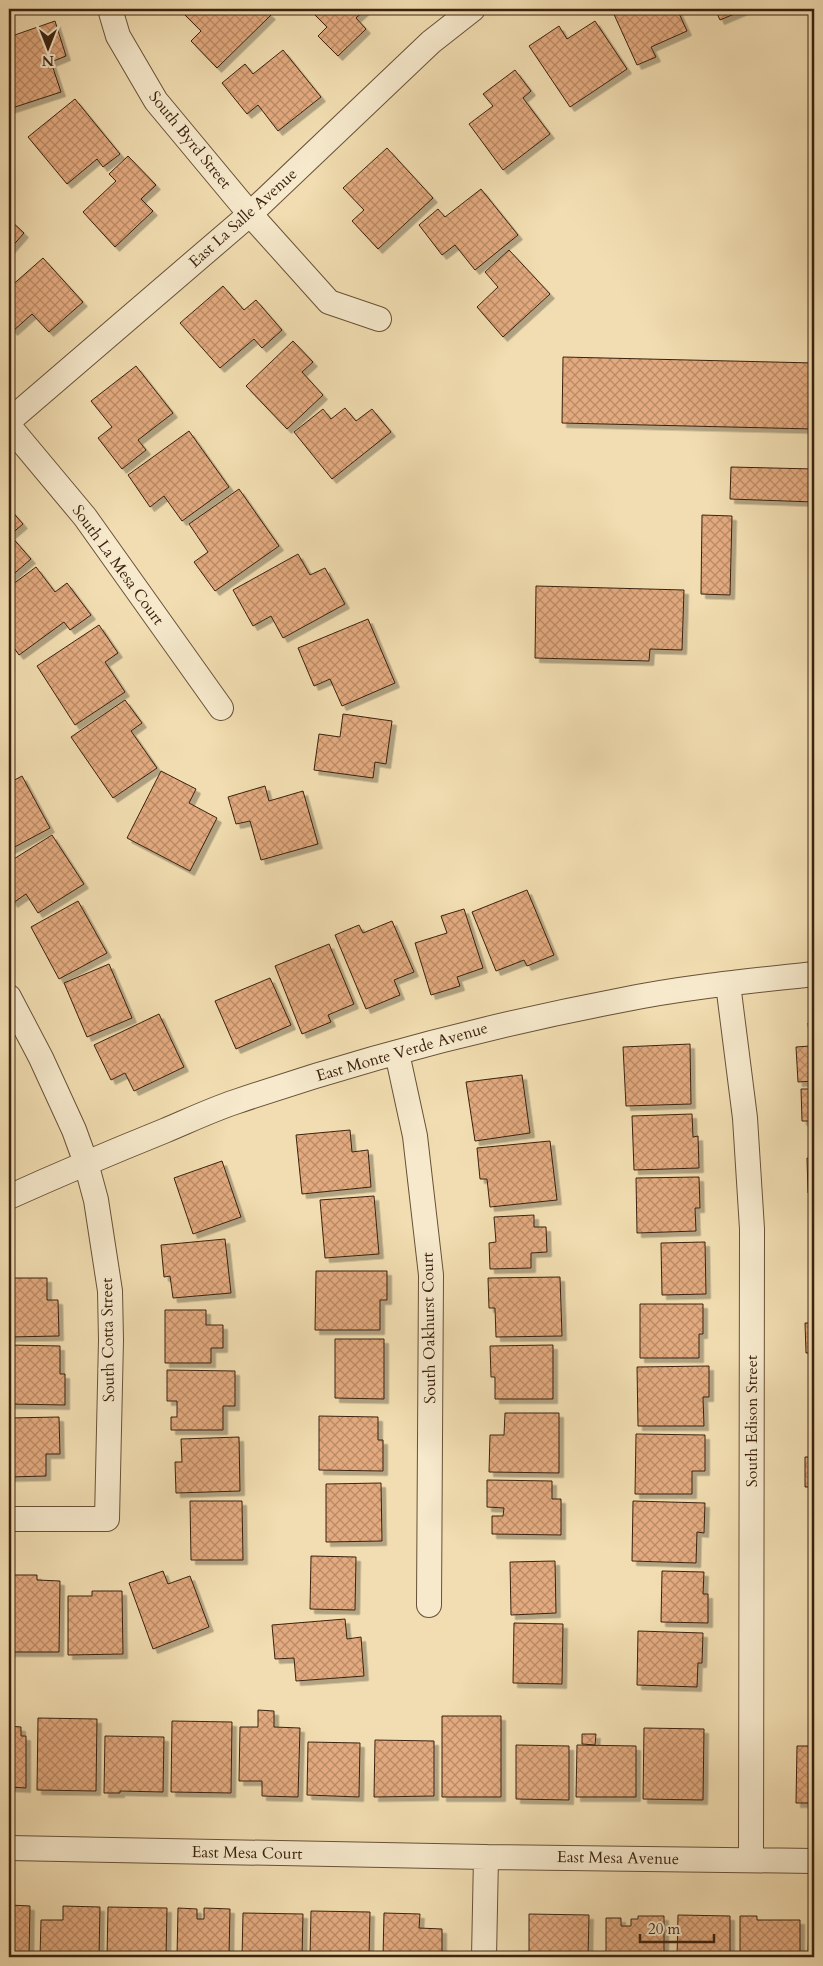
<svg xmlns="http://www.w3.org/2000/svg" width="823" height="1966" font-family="Cardo,serif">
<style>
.building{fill:url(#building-cross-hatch);stroke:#3b220f;filter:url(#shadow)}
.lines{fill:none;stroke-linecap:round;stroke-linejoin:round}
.street-casing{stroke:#685138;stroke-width:26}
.street{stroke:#f6e9cc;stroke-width:24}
.labels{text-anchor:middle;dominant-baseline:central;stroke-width:4;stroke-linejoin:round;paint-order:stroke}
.street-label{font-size:16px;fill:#3b220f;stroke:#f6e9cc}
</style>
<defs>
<pattern id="building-cross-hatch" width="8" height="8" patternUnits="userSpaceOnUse" patternTransform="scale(1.25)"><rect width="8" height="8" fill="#e3aa7f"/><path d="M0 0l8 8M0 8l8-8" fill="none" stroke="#b98a66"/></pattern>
<filter id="shadow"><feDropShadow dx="4.5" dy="4.5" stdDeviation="0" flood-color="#0004"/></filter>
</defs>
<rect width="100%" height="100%" fill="#f1ddb1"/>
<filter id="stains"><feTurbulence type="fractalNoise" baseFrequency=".004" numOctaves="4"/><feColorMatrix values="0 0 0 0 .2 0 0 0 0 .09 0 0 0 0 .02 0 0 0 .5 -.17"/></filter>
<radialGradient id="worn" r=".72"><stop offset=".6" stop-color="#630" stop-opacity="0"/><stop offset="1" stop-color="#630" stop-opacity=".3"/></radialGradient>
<!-- building -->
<path class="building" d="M179 9H250L255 14 260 9H264L271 15 217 68 191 41 201 31Z
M309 9H366L356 18 366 29 338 56 318 36 327 27Z
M615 9H677L687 31 651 47 656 57 637 65 612 10Z
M715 9H746L720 20Z
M55 21 66 56 51 62 61 92 9 109V37Z
M595 21 627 69 570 107 529 46 559 26 567 39Z
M283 50 321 97 278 131 258 105 247 114 222 83 245 64 253 74Z
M515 70 531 91 523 98 550 134 503 170 469 124 493 106 483 94Z
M75 99 120 154 103 167 97 159 67 184 28 137Z
M387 148 433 198 378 249 352 221 364 210 343 188Z
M128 156 156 185 141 199 153 211 115 247 83 212 116 181 109 174Z
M481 189 518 235 475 270 455 245 442 255 419 225 438 209 445 217Z
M9 219 24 233 9 250Z
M509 250 550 294 503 337 477 307 498 287 485 272Z
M43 258 83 302 49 332 32 314 13 331 9 326V288Z
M223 286 244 310 256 300 282 330 262 348 254 339 220 368 180 323Z
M293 341 313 362 302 372 323 395 287 429 246 386Z
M563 357 814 363V429L562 423Z
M136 366 173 413 138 440 146 450 122 469 98 438 112 427 91 401Z
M345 408 356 421 372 409 391 432 332 479 294 432 323 409 331 419Z
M189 431 229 487 182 521 164 496 150 507 128 475Z
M731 467 814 469V502L730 499Z
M239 489 279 546 215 591 194 562 208 552 189 524Z
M9 508 23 524 10 535 31 559 9 578Z
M702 515 732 516 730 595 701 594Z
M298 554 310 575 325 568 345 604 283 638 271 616 253 626 233 590Z
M36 567 55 592 67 583 91 615 70 630 64 622 19 655 9 641V587Z
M536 586 684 590 682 650 650 649 649 661 535 658Z
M368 619 395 683 342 706 330 679 314 686 298 648Z
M99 625 118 653 105 662 125 692 75 725 37 666Z
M125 700 142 723 131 731 157 768 113 798 71 737Z
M343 714 392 721 386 764 375 762 373 778 314 770 319 734 340 737Z
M161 771 196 789 189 803 217 818 190 871 127 838Z
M22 776 50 828 9 850V783Z
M265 786 269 801 303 791 318 844 261 860 250 821 236 824 228 797Z
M52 835 84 884 38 913 26 894 13 903 9 896V862Z
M527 890 554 955 527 966 524 960 496 971 472 912Z
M78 901 107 953 59 979 31 927Z
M464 909 483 968 457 977 460 986 431 995 415 943 447 933 441 916Z
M392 921 414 972 394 980 400 995 366 1009 335 935 359 925 363 933Z
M329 944 354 1004 328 1015 331 1022 302 1034 275 966Z
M109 964 132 1018 87 1037 64 983Z
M270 978 291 1025 236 1049 215 1001Z
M159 1014 184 1067 134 1091 125 1073 111 1080 94 1045Z
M814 1022V1081L798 1082 796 1047 810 1046 808 1023Z
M690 1044 691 1104 626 1106 623 1047Z
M522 1075 530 1133 475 1141 466 1082Z
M801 1089H814V1149H811L810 1121H802Z
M692 1114 693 1137 698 1136 699 1168 634 1170 632 1116Z
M350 1130 352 1152 368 1150 371 1187 302 1194 296 1135Z
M550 1141 557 1200 490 1207 487 1179H480L477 1148Z
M807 1158H814V1217L813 1193H808Z
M222 1161 241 1217 193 1234 174 1178Z
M699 1177 700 1208H695L696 1231 637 1233 636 1178Z
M374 1196 379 1254 325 1258 320 1200Z
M534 1215V1227H546L547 1252 531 1253V1268L490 1269 489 1243 496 1242 494 1217Z
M810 1226H814V1285H811Z
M225 1239 231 1293 173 1298 170 1276 164 1277 161 1245Z
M705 1242 706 1294 662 1295 661 1243Z
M316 1271H387V1300H380V1330H315Z
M560 1277 562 1336 496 1337 495 1308H489L488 1278Z
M9 1278H47V1300H58L59 1336 9 1337Z
M814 1293V1353H806L805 1323H811L810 1294Z
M640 1304H703V1334H699V1358H640Z
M165 1310H206V1325H223V1348H211V1363H165Z
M335 1339H384V1399L335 1398Z
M9 1345 60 1346V1374H65V1405L9 1404Z
M553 1345V1399H495V1377H491L490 1346Z
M813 1361H814V1420H812Z
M709 1366V1397H703L704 1426H638L637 1367Z
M167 1370 235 1371V1406H223V1430H171V1417H177V1401H167Z
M505 1413H559V1473L489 1472 490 1435H504Z
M319 1416 378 1417V1440H383V1471L319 1470Z
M59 1417 60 1454H46V1476L9 1477V1418Z
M812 1427H814V1487H805V1457H812Z
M636 1434 705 1435V1471H692V1494H635Z
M239 1437 240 1491 176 1493 175 1462H182L181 1439Z
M487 1480 552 1481V1499H561V1535L492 1534V1516H503L504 1508 487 1507Z
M381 1483 382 1541 326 1542V1484Z
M190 1501H242L243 1560H191Z
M633 1501 705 1503 704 1533 697 1532 696 1563 632 1561Z
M810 1518H814V1555H810Z
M311 1556 356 1557 355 1610 310 1609Z
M555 1561 556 1613 511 1615 510 1562Z
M809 1564H814V1597V1590H809Z
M163 1571 168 1584 190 1576 209 1627 153 1649 129 1583Z
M662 1571 704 1572 703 1594H708V1623L661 1622Z
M9 1575H37V1580L60 1581 59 1652H9Z
M92 1591H122L123 1654 68 1655V1596H92Z
M345 1619 347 1639 361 1637 364 1676 296 1681 294 1658 275 1659 272 1625Z
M514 1623 563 1624 562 1684 513 1683Z
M638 1631 703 1633 702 1663H698L697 1687 637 1685Z
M811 1631H814V1690H809Z
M258 1710 274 1711V1727L300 1728 298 1797 262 1796V1781H239L240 1727H258Z
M442 1716H501V1797H442Z
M38 1718 97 1719 96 1791 37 1790Z
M172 1721 232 1722 231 1793 171 1792Z
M9 1726 21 1727V1736H26V1788L9 1787Z
M644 1728 704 1729 703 1800 643 1799Z
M582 1734H596L595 1745 582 1744Z
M105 1736 164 1737 163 1792 120 1791V1793H104Z
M375 1740 434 1741V1796L374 1797Z
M308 1742 360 1743 359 1797 307 1795Z
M516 1745 569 1746V1800L516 1799Z
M577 1745 636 1746V1797H576Z
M797 1746H814V1802L812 1803H796Z
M9 1905 30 1906 29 1957H9Z
M63 1906 100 1907 99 1957H40L41 1920H63Z
M108 1907 167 1908 166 1957H107Z
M178 1908 197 1909V1919H204V1908L230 1909 229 1957H177Z
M311 1911 370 1912 369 1957H310Z
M243 1913 303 1914 302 1957H242Z
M384 1913 420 1914 419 1928 442 1929V1957H383Z
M529 1914 589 1915 588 1957H529Z
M678 1915 730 1916V1957H677Z
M638 1916H664V1957H606V1918H621V1926H631V1919H638Z
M740 1916H757V1920H800V1957H740Z
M809 1922H814V1957H808Z"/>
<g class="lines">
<defs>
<path id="street" d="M110 9 118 36 156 101 250 214 329 302 379 319
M9 421 250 214 431 42 473 9
M9 426 85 517 221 708
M728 984 745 1118 752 1229 751 1860
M9 997 41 1058 74 1130 86 1163 96 1200 110 1291 111 1340 107 1519H9
M397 1053 415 1136 431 1275 429 1605
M9 1197C60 1174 112 1152 164 1131 188 1121 211 1110 235 1102 361 1059 491 1025 622 1000 685 987 750 981 814 974
M9 1848 486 1857 814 1861
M484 1957 486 1857"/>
</defs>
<!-- street casing -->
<use href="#street" class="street-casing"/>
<!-- street -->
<use href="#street" class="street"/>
</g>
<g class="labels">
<!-- street labels -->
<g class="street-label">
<text transform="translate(190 140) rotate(51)">South Byrd Street</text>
<text transform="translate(243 218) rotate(-42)">East La Salle Avenue</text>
<text transform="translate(118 565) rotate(54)">South La Mesa Court</text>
<text transform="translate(402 1052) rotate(-16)">East Monte Verde Avenue</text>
<text transform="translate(429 1328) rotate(-91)">South Oakhurst Court</text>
<text transform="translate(108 1340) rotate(-91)">South Cotta Street</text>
<text transform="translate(752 1421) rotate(-90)">South Edison Street</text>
<text transform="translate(247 1853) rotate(1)">East Mesa Court</text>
<text transform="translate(618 1858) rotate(1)">East Mesa Avenue</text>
</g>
</g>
<!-- margin -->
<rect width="823" height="1966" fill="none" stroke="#f1ddb1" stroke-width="30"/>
<rect x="10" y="10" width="803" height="1946" fill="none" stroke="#3b220f" stroke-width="2.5"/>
<rect x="15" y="15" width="793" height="1936" fill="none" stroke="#3b220f"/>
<!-- north arrow -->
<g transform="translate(48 48) rotate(180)" stroke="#f6e9cc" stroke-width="4" paint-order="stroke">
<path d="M0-4L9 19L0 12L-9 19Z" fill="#3b220f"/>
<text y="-8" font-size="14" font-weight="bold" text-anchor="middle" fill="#3b220f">N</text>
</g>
<!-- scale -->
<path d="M640 1934v8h74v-8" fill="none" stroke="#3b220f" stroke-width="2.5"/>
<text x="648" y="1934" font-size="15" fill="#3b220f" stroke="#f6e9cc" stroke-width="4" paint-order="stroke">20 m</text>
<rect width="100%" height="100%" filter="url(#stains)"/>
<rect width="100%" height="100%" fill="url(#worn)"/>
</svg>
